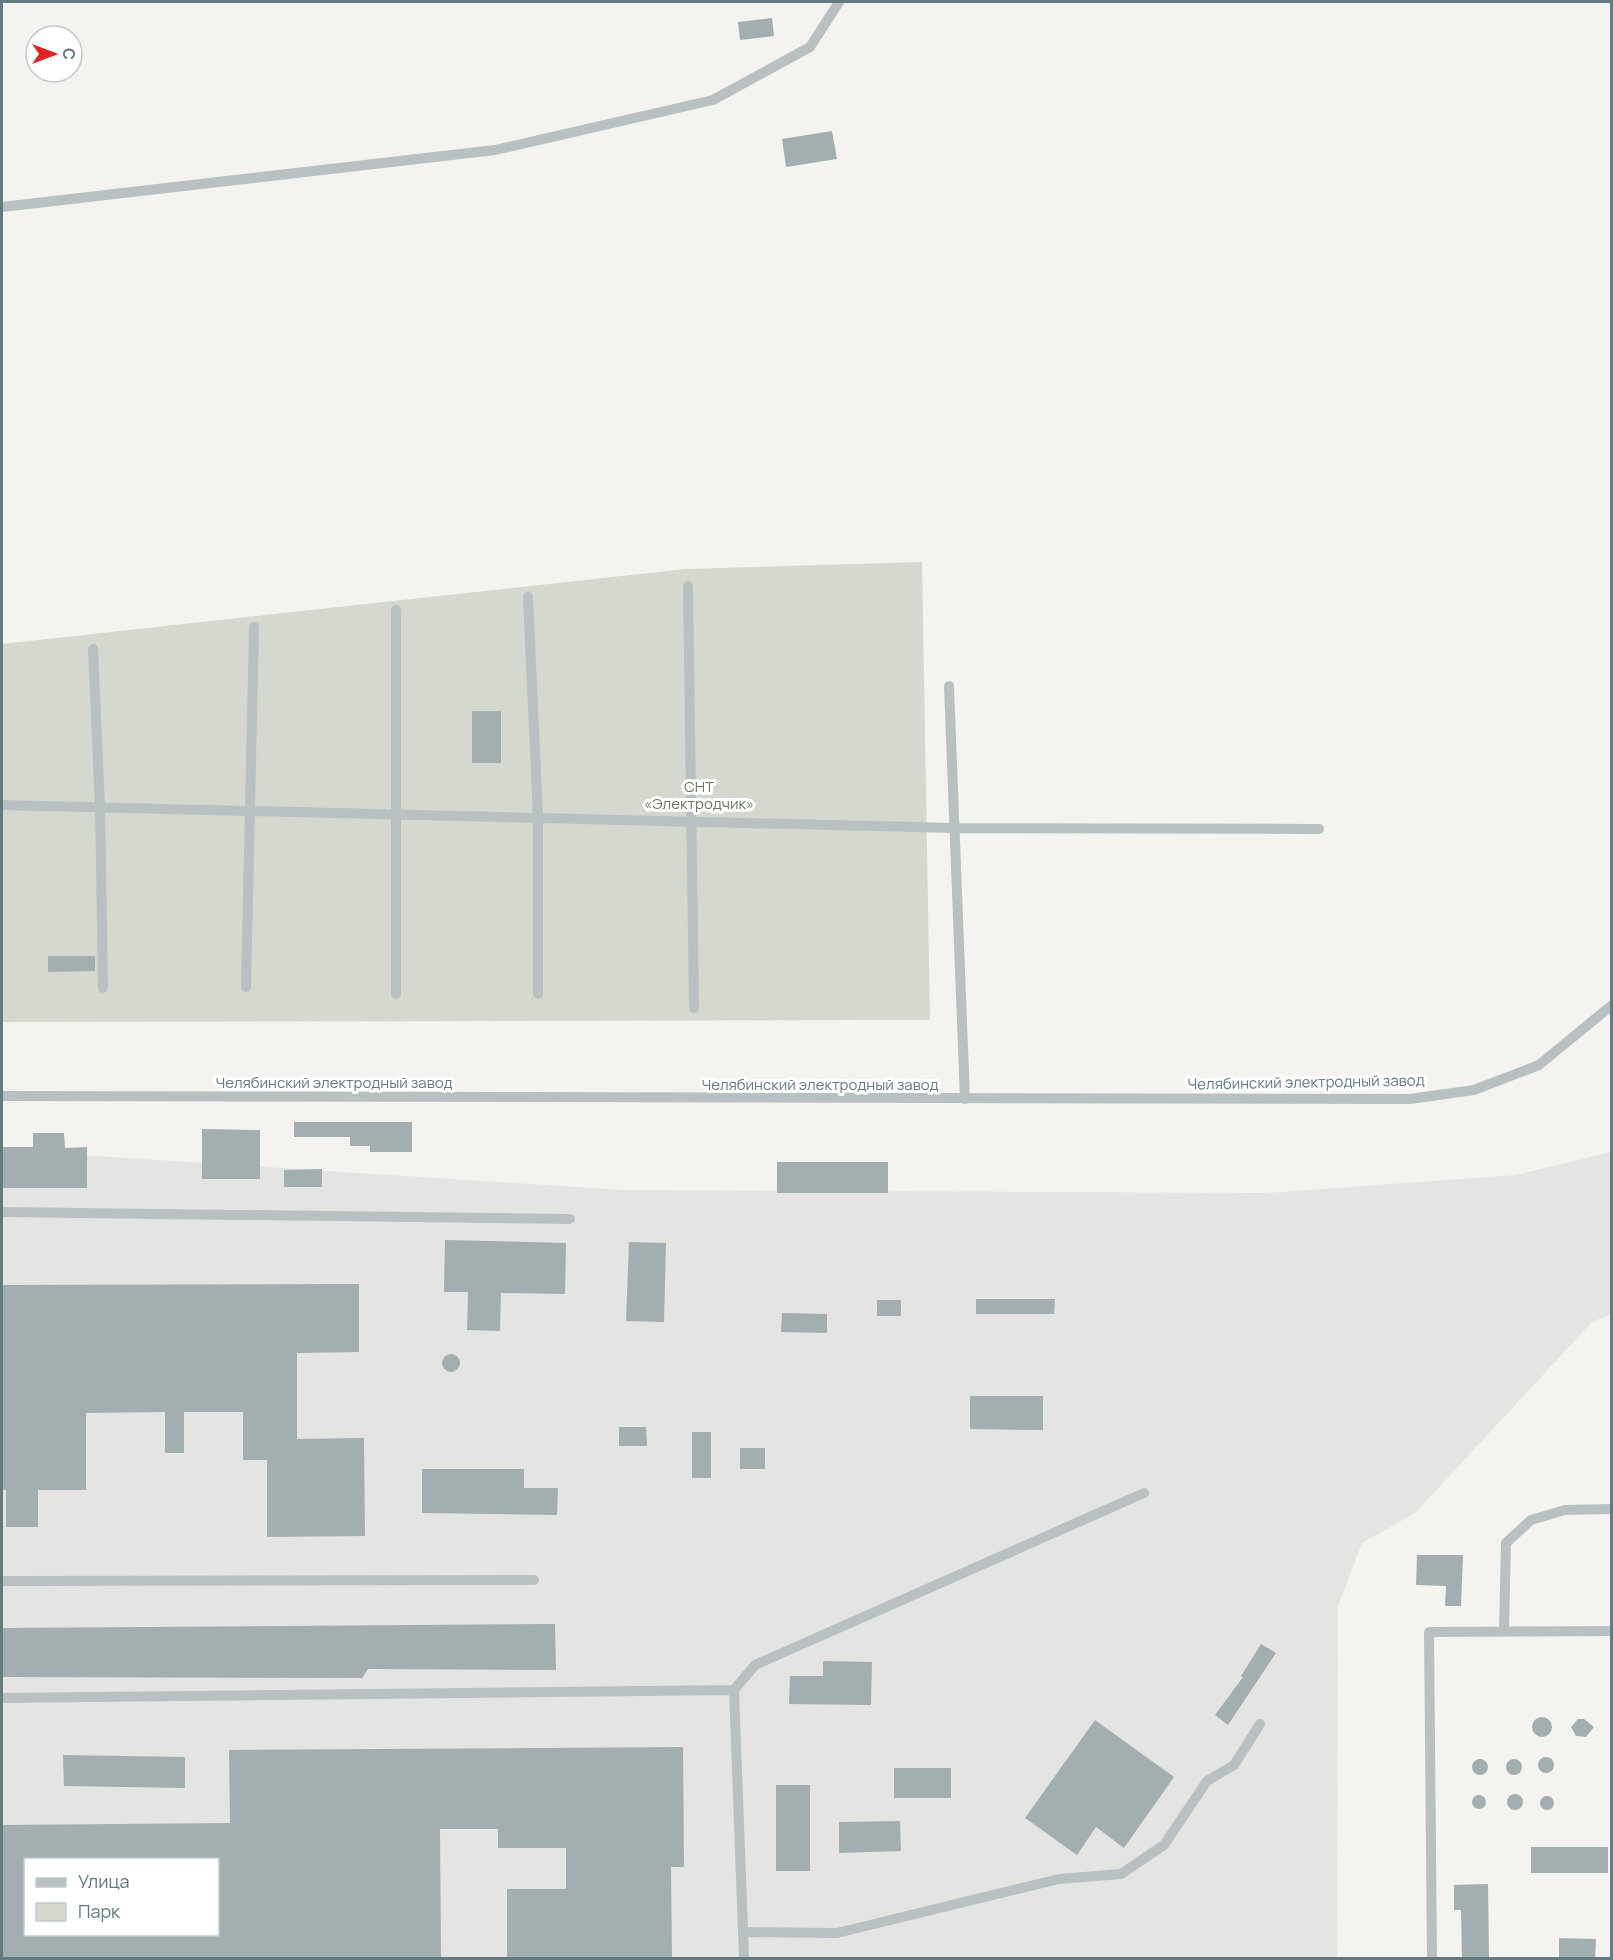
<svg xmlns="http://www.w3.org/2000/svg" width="1613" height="1960" font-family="Manrope,sans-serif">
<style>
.built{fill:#e4e4e3;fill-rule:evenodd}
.green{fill:#d4d8cf}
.building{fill:#a3aeb0;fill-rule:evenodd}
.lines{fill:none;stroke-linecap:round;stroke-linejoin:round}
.minor{stroke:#b9c0c2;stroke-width:10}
.labels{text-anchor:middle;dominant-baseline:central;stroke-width:6;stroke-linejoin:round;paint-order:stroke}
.park-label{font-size:15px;fill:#6b7762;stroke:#fff}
.street-label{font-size:15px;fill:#637a80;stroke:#fff}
</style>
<rect width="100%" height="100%" fill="#f4f3ef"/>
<!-- built -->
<path class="built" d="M2 1150 623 1190 1265 1193 1516 1175 1611 1152V1314L1592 1322 1415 1513 1362 1543 1338 1606 1337 1958H2ZM26 1860H218V1934H26Z"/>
<!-- green -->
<path class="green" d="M922 562 930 1020 2 1022V644L685 569Z"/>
<!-- building -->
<path class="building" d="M772 18 774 36 740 40 738 22Z
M832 131 837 159 786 167 782 139Z
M472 711H501V763H472Z
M48 956H95V971L48 972Z
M294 1122H412V1152H370V1146H350V1137H294Z
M202 1129 260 1130V1179H202Z
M33 1133H64L65 1148 87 1147V1188H2V1147H33Z
M777 1162H888V1193H777Z
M322 1169V1187H284V1170Z
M445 1240 566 1243 565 1294 501 1293 500 1331 467 1330 468 1292H444Z
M629 1242 666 1243 664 1322 626 1321Z
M359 1284V1352L297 1353V1439L364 1438 365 1536 267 1537V1460H243V1412H184V1453H165V1412L86 1413V1490H38V1527H6V1490H2V1285Z
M976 1299H1055L1054 1314H976Z
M877 1300H901V1316H877Z
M782 1313 827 1314V1333L781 1332Z
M442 1363a9 9 0 1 1 18 0a9 9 0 1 1-18 0Z
M970 1396H1043V1430L970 1429Z
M619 1427H646L647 1446H619Z
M692 1432H711V1478H692Z
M740 1448H765V1469H740Z
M422 1469H524V1488H558L557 1515 422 1513Z
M1417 1555H1463L1461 1606H1445L1446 1586 1416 1585Z
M555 1624 556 1670 368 1669 362 1678 2 1677V1628Z
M1261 1644 1276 1653 1228 1725 1215 1715 1243 1677 1241 1676Z
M823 1661 872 1662 871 1705 789 1704 790 1676H823Z
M1532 1727a10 10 0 1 1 20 0a10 10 0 1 1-20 0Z
M1578 1719H1584L1594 1727 1586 1737 1576 1736 1571 1727Z
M1095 1720 1174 1777 1124 1848 1096 1827 1077 1855 1025 1818Z
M683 1747 684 1867H671L672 1959H507V1889H566V1848H498V1829H440L441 1959H2V1825L230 1823 229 1750ZM26 1860H218V1935H26Z
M63 1755 185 1757V1788L64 1786Z
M1538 1765a8 8 0 1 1 16 0a8 8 0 1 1-16 0Z
M1506 1767a8 8 0 1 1 16 0a8 8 0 1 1-16 0Z
M1472 1767a8 8 0 1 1 16 0a8 8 0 1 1-16 0Z
M894 1768H951V1798H894Z
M776 1785H810V1871H776Z
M1507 1802a8 8 0 1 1 16 0a8 8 0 1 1-16 0Z
M1472 1802a7 7 0 1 1 14 0a7 7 0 1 1-14 0Z
M1540 1803a7 7 0 1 1 14 0a7 7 0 1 1-14 0Z
M900 1821 901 1851 839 1853V1822Z
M1531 1847H1608V1873H1531Z
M1488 1884 1489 1959H1462L1461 1910H1454V1885Z
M1559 1938 1596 1939 1595 1959H1559Z"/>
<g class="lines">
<!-- minor -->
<path class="minor" d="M2 207 495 150 713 100 810 47 839 2
M688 586 694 1008
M528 597 538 817V994
M396 610V994
M93 649 100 806 103 988
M949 686 965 1099
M2 805 954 828 1319 829
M246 987 254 627
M2 1096 1410 1099 1474 1090 1539 1065 1612 1005
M2 1212 570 1219
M2 1581 534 1580
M1504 1631 1506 1543 1531 1520 1565 1510 1612 1509
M2 1698 734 1690
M745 1932 837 1933 1059 1879 1121 1874 1164 1845 1207 1781 1234 1765 1260 1724
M744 1958 734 1690 755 1665 1144 1493
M1432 1958 1429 1632 1612 1631"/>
</g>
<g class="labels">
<!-- park labels -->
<g class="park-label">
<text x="699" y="786">СНТ<tspan x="699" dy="17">«Электродчик»</tspan></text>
</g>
<!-- street labels -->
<g class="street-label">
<text x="334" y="1082">Челябинский электродный завод</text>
<text transform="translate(1306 1082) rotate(-1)">Челябинский электродный завод</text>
<text x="820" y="1084">Челябинский электродный завод</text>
</g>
</g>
<!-- border -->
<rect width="1613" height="1960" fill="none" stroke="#637a80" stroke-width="6"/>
<!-- legend -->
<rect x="24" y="1858" width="195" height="78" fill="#ffffff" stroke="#c1cacc" stroke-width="1.5"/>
<rect x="36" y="1878" width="30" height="9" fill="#b9c0c2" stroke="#c1cacc" stroke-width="1.5"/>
<text x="78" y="1888" font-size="18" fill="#637a80">Улица</text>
<rect x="36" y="1903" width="30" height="18" fill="#d4d8cf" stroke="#c1cacc" stroke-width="1.5"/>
<text x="78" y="1918" font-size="18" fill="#637a80">Парк</text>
<!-- north arrow -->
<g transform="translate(54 54) rotate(90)"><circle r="28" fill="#ffffff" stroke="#c1cacc" stroke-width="1.5"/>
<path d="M0-4.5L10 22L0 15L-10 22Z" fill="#df2424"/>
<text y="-9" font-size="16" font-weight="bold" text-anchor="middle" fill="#637a80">С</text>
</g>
</svg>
